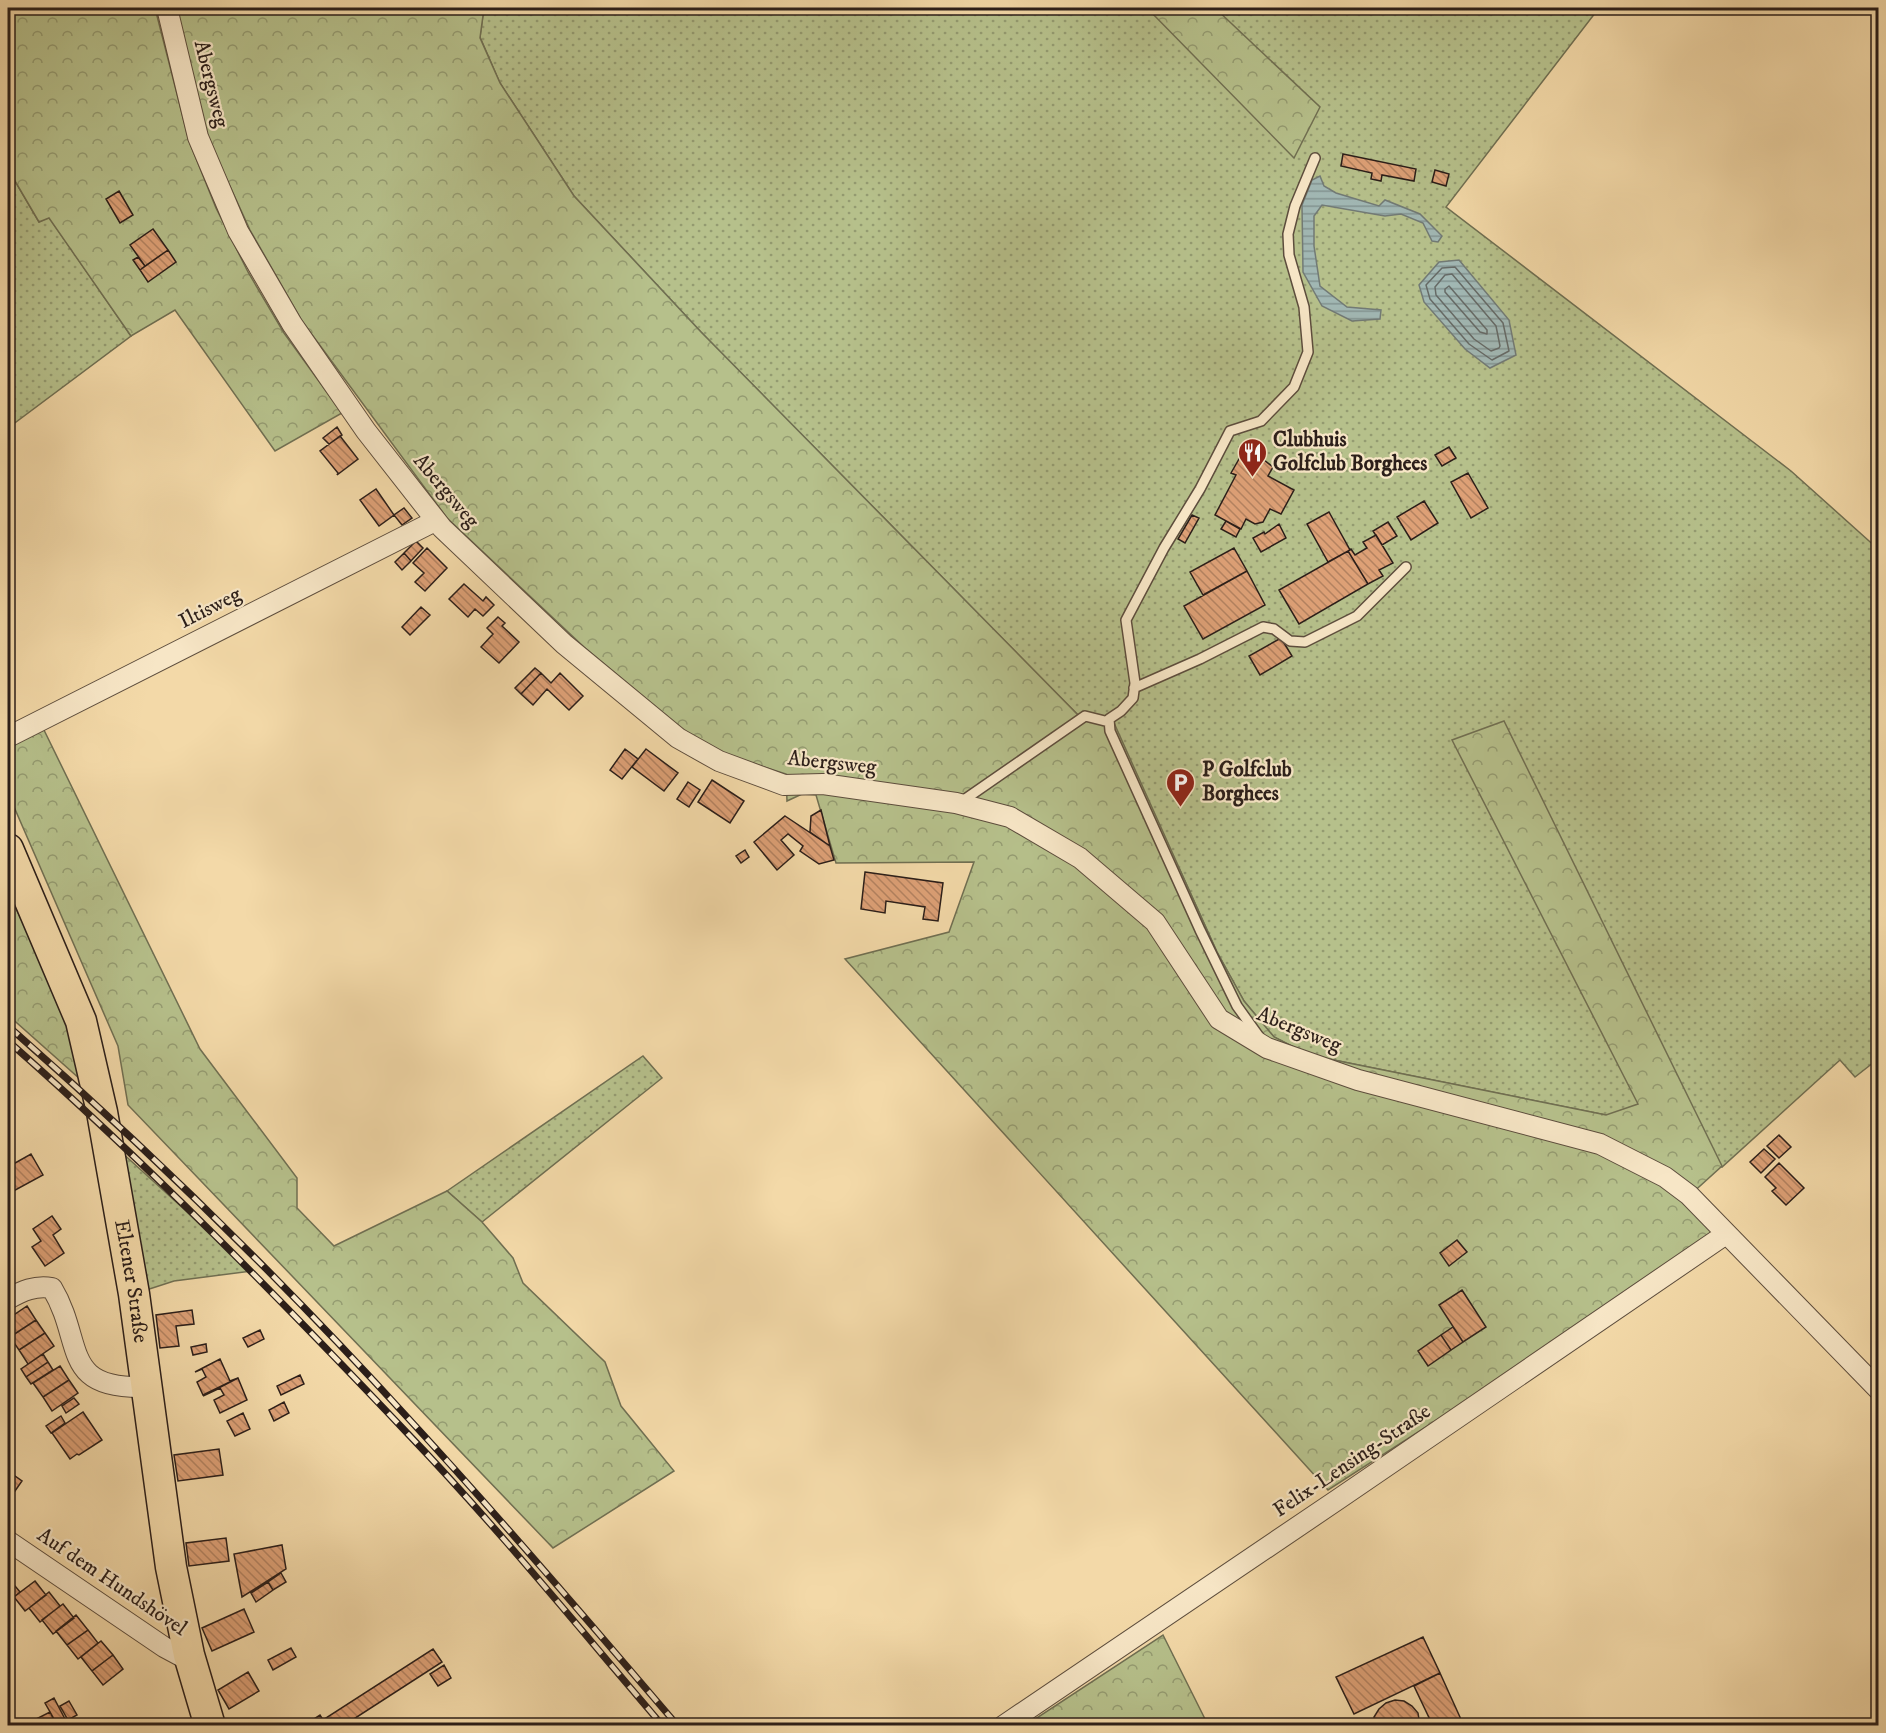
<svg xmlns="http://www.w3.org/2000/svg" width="1886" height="1733" font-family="'IM FELL DW Pica',serif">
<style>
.grass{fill:url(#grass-dots);stroke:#706f52;stroke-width:1.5}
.forest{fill:url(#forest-crowns);stroke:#706f52;stroke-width:1.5}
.water{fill:url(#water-rules);stroke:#727a75;stroke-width:1.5}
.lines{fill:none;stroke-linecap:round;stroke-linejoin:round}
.shore{stroke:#666a66;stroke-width:1.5}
.building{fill:url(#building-back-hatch);stroke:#2b1e19;stroke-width:1.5}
.lane-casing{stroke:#5d4d3d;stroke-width:12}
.street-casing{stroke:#5d4d3d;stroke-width:22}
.primary-casing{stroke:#2b1e19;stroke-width:33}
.lane{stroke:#f7e6c6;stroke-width:9}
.street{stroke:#f7e6c6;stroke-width:20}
.primary{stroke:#f3d9a8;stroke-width:30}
.rail-casing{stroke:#2b1e19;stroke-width:7}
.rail{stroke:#f7e6c6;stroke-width:4.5;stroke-dasharray:14;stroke-linecap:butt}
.labels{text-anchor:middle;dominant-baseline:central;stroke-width:4.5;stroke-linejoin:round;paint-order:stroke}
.street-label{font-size:21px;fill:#2b1e19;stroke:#f7e6c6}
.poi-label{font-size:21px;font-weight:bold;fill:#2b1e19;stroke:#f7e6c6;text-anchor:start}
</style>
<defs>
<pattern id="grass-dots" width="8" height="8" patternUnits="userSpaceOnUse" patternTransform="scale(1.5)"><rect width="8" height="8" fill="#b6c08b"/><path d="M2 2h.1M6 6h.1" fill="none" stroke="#949b71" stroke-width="1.8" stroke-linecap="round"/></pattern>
<pattern id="forest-crowns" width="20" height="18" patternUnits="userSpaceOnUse" patternTransform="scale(1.5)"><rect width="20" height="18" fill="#b6c08b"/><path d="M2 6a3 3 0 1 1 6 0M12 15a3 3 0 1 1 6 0" fill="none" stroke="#949b71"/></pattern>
<pattern id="water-rules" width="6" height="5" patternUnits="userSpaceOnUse" patternTransform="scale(1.5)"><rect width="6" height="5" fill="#a1b7b3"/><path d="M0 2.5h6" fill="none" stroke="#839491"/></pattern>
<pattern id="building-back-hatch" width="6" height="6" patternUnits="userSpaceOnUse" patternTransform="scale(1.5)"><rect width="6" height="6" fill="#dda076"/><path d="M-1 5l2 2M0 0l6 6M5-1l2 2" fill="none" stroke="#b38260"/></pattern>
</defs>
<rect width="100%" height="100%" fill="#f3d9a8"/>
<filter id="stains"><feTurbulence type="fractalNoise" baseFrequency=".00333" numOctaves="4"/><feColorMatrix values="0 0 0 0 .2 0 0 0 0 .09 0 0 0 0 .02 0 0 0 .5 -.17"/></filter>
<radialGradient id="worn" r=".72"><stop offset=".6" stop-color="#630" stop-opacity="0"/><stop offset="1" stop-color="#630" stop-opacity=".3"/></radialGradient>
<!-- grass -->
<path class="grass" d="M484 8H1599L1446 207 1791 471 1878 549V1059L1855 1077 1840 1060 1722 1167 1606 1115 1309 1055 1274 1037 1244 1001 1217 952 1179 868 1080 717 701 332 574 196 500 83 480 37Z
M8 169 39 222 49 217 131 336 8 428Z
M643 1056 662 1078 482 1222 447 1191Z
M108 1140 252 1271 174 1281 134 1294Z"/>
<!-- forest -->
<path class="forest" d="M8 8H155L189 141 216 208 248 272 284 333 342 413 275 451 175 310 131 336 49 218 39 222 8 169Z
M176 8H484L480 38 500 83 574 196 701 332 1080 717 1114 723 1217 952 1244 1001 1274 1037 1309 1055 1606 1115 1638 1104 1452 740 1504 721 1722 1166 1689 1196 1726 1234 1328 1490 845 959 949 932 974 862 836 863 816 795 802 794 787 801 786 774 721 753 687 733 584 647 447 518 302 321 250 230 207 136Z
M1147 8H1215L1320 107 1294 158Z
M42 726 200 1049 297 1178V1208L334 1246 447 1191 482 1222 513 1258 523 1283 605 1362 621 1406 674 1471 553 1548 128 1105 118 1046 8 793V742Z
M8 892 34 946 73 1038 80 1079 8 1015Z
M1163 1635 1208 1725H1026Z"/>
<!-- water -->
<path class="water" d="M1320 176 1324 186 1336 193 1379 206 1385 200 1420 214 1442 236 1438 242 1432 241 1423 223 1401 214 1385 216 1322 205 1314 216V246L1320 286 1347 307 1381 310 1380 319 1352 321 1322 306 1303 272 1302 205 1312 180Z
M1459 260 1509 320 1516 355 1490 368 1465 349 1424 302 1419 285 1439 262Z"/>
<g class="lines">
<!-- shore -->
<path class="shore" d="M1455 267 1503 323 1509 351 1492 360 1469 344 1430 299 1426 285 1442 268Z
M1452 274 1496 326 1500 346 1499 348 1491 351 1474 339 1436 295 1435 287 1445 275Z
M1449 286 1487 330V334L1480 332 1445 292V289Z"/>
</g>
<!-- building -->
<path class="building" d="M1343 154 1416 169 1414 181 1382 175 1381 181 1371 179 1372 173 1341 166Z
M1435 170 1449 174 1446 186 1432 182Z
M119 191 133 215 120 223 106 199Z
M153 229 168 250 145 266 130 245Z
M168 250 176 262 148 282 140 270Z
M138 257 145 266 140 270 133 260Z
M337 427 342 435 329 444 323 438Z
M340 436 358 459 337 475 338 473 320 451Z
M1449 447 1456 458 1442 466 1435 455Z
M1250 449 1273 467 1268 476 1294 490 1281 514 1270 509 1263 522 1255 524 1246 519 1241 529 1215 515 1236 475 1231 473 1243 452Z
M1468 473 1488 508 1471 518 1451 482Z
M376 489 394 515 379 526 360 500Z
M1424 501 1438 523 1411 540 1397 517Z
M404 508 412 518 402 525 394 515Z
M1329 512 1350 550 1328 562 1307 524Z
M1192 515 1199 518 1185 543 1178 539Z
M1226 521 1240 529 1236 537 1221 529Z
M1388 522 1397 536 1382 545 1373 531Z
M1279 524 1286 538 1261 552 1253 538 1264 532 1265 534Z
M1376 535 1393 563 1379 570 1383 576 1368 584 1348 551 1351 549 1355 555 1367 548 1363 542Z
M416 541 423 548 411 561 404 553Z
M427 548 447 568 425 591 415 582 424 573 413 563Z
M1234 548 1247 571 1203 595 1190 572Z
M1348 551 1368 584 1299 624 1279 590Z
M404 553 411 561 402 570 395 562Z
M1247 571 1265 605 1203 639 1184 606Z
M464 584 483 601 486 597 494 605 483 616 475 609 468 617 449 599Z
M421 607 430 615 410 635 402 627Z
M498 617 505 623 502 626 519 642 499 663 481 647 493 634 487 628Z
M1281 638 1292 656 1260 675 1249 656Z
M535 668 541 673 521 694 515 688Z
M541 673 551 683 560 673 583 696 569 710 547 689 533 705 521 694Z
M625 749 638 759 622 779 610 770Z
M646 749 678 773 664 791 632 767Z
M712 780 744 801 730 823 698 802Z
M688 782 700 790 689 807 677 799Z
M821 810 830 846 810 832 811 816Z
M785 816 830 846 834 860 819 864 800 851 803 846 788 834 781 840 794 855 777 870 754 842Z
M745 850 749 857 741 863 736 856Z
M865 872 943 883 938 921 923 919 925 907 886 901 885 913 861 909Z
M1779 1135 1791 1147 1779 1158 1767 1146Z
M1764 1149 1775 1159 1761 1173 1750 1162Z
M31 1154 43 1175 8 1194V1167Z
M1779 1163 1804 1188 1786 1205 1772 1191 1776 1188 1765 1177Z
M52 1216 61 1229 53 1235 64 1253 45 1266 32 1247 41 1241 33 1229Z
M1457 1240 1467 1252 1449 1266 1440 1253Z
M1462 1290 1486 1327 1463 1342 1439 1305Z
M27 1306 36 1320 10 1337 8 1334V1319Z
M192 1310 194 1324 176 1326 179 1346 160 1348 156 1315Z
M36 1320 45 1333 19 1350 10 1337Z
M1453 1327 1463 1342 1451 1350 1441 1335Z
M260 1330 264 1339 248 1347 243 1338Z
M45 1333 54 1346 28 1364 19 1350Z
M1441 1335 1451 1350 1428 1366 1418 1351Z
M206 1344 207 1352 193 1355 191 1347Z
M43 1354 48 1362 26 1377 21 1369Z
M220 1359 230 1381 238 1378 203 1395 197 1382 206 1377 202 1369 195 1372Z
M48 1362 53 1370 31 1384 26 1377Z
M60 1366 69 1380 43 1397 33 1383Z
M300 1375 304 1384 281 1395 277 1386Z
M238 1378 247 1400 220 1413 214 1400 224 1395 220 1388 203 1396Z
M69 1380 78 1393 52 1411 43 1397Z
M74 1398 79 1404 66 1413 62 1406Z
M284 1402 289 1413 274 1421 269 1410Z
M83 1412 102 1440 79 1455 77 1454 70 1459 52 1433Z
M243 1413 250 1429 235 1436 227 1421Z
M61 1416 65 1423 51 1433 46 1426Z
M219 1449 223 1475 178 1481 174 1455Z
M8 1471 22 1481 8 1501Z
M226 1538 229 1561 189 1566 186 1543Z
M282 1545 286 1569 242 1597 234 1554Z
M281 1573 286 1582 273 1590 268 1582Z
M8 1576 15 1586 9 1591 8 1590Z
M35 1581 46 1595 25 1611 14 1597Z
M268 1582 273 1590 256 1602 251 1593Z
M15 1586 20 1592 8 1602V1592Z
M49 1592 60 1606 40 1622 29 1608Z
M63 1604 74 1618 53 1634 42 1620Z
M244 1609 254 1632 212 1651 202 1628Z
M76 1615 88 1630 67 1645 56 1631Z
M88 1630 98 1643 78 1659 67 1645Z
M1423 1637 1440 1673 1354 1714 1336 1677Z
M101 1641 113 1655 92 1671 81 1657Z
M291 1648 296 1657 273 1670 268 1660Z
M433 1649 442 1662 343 1726H303L320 1715 323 1720Z
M113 1655 123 1669 103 1685 92 1671Z
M444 1665 451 1678 438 1686 430 1674Z
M248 1672 259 1691 229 1709 218 1690Z
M1440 1673 1464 1726H1433L1414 1686Z
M54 1698 66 1721 58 1726 45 1703Z
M1395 1700 1404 1701 1412 1706 1418 1713 1420 1726H1374V1717L1379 1709 1386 1703Z
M69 1701 77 1715 68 1720 60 1706Z
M50 1712 57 1726H37L34 1720Z"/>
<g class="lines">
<defs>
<path id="lane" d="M1134 688 1200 659 1263 627 1274 629 1290 641 1305 642 1357 616 1406 567
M961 802 1085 716 1109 722
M1260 1038 1237 1006 1200 930 1110 731 1109 719 1121 711 1133 698 1135 683 1126 620 1164 548 1200 489 1230 431 1261 421 1294 387 1308 352 1304 307 1289 255 1288 234 1295 206 1315 158"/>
<path id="street" d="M167 8 198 137 238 231 292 324 366 431 442 528 564 644 678 738 719 761 784 785 823 784 956 803 1010 817 1080 858 1155 922 1219 1019 1267 1048 1358 1080 1600 1144 1665 1177 1689 1195 1878 1389
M8 737 435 521
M8 1299C22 1291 35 1285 52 1288 85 1343 59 1390 147 1387
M8 1541 164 1647 192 1662
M1003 1726 1340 1498 1726 1234"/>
<g id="primary">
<path id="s1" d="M8 849 81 1021 102 1112 134 1294 171 1567 189 1655 210 1726"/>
</g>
</defs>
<!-- lane casing -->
<use href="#lane" class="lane-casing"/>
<!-- street casing -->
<use href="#street" class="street-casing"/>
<!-- primary casing -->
<use href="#primary" class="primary-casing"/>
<!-- lane -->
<use href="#lane" class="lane"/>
<!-- street -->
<use href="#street" class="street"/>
<!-- primary -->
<use href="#primary" class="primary"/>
<defs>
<path id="rail" d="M8 1026C148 1149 282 1280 408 1418 500 1518 589 1622 678 1726
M8 1041C149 1165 280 1299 409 1435 498 1528 579 1628 663 1726"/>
</defs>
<!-- rail casing -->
<use href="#rail" class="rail-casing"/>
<!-- rail -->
<use href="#rail" class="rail"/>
</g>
<!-- icons -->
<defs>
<symbol id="restaurant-pin" viewBox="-11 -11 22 30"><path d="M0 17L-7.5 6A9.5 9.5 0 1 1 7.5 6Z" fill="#8f2418" stroke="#f7e6c6"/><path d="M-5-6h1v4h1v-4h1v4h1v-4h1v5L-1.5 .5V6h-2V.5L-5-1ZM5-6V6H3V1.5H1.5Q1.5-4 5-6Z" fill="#fff"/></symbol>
<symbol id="parking-pin" viewBox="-11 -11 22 30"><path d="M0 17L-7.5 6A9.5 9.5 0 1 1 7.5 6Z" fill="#8f2418" stroke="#f7e6c6"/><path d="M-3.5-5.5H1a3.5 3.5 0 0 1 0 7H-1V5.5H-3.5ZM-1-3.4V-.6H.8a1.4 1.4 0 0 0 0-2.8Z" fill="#fff"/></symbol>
</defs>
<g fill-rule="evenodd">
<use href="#restaurant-pin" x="1236" y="436" width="33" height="45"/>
<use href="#parking-pin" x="1164" y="766" width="33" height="45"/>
</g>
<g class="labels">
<!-- street labels -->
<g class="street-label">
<text transform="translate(211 84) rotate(76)">Abergsweg</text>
<text transform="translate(446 491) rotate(50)">Abergsweg</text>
<text transform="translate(210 608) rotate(-27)">Iltisweg</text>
<text transform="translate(832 763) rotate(6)">Abergsweg</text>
<text transform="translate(1299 1030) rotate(22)">Abergsweg</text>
<text stroke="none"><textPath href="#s1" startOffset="452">Eltener Straße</textPath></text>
<text transform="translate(1352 1461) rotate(-34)">Felix-Lensing-Straße</text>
<text transform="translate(112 1582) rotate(34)">Auf dem Hundshövel</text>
</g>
<!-- poi labels -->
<g class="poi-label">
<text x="1273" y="440">Clubhuis<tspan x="1273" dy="24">Golfclub Borghees</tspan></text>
<text x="1202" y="770">P Golfclub<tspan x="1202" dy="24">Borghees</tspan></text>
</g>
</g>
<!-- margin -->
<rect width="1886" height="1733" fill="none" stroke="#f3d9a8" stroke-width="30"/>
<rect x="9" y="9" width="1868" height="1715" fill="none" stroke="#2b1e19" stroke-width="3"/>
<rect x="15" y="15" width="1856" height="1703" fill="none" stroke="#2b1e19" stroke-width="1.5"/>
<rect width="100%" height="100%" filter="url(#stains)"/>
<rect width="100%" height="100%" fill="url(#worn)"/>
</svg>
